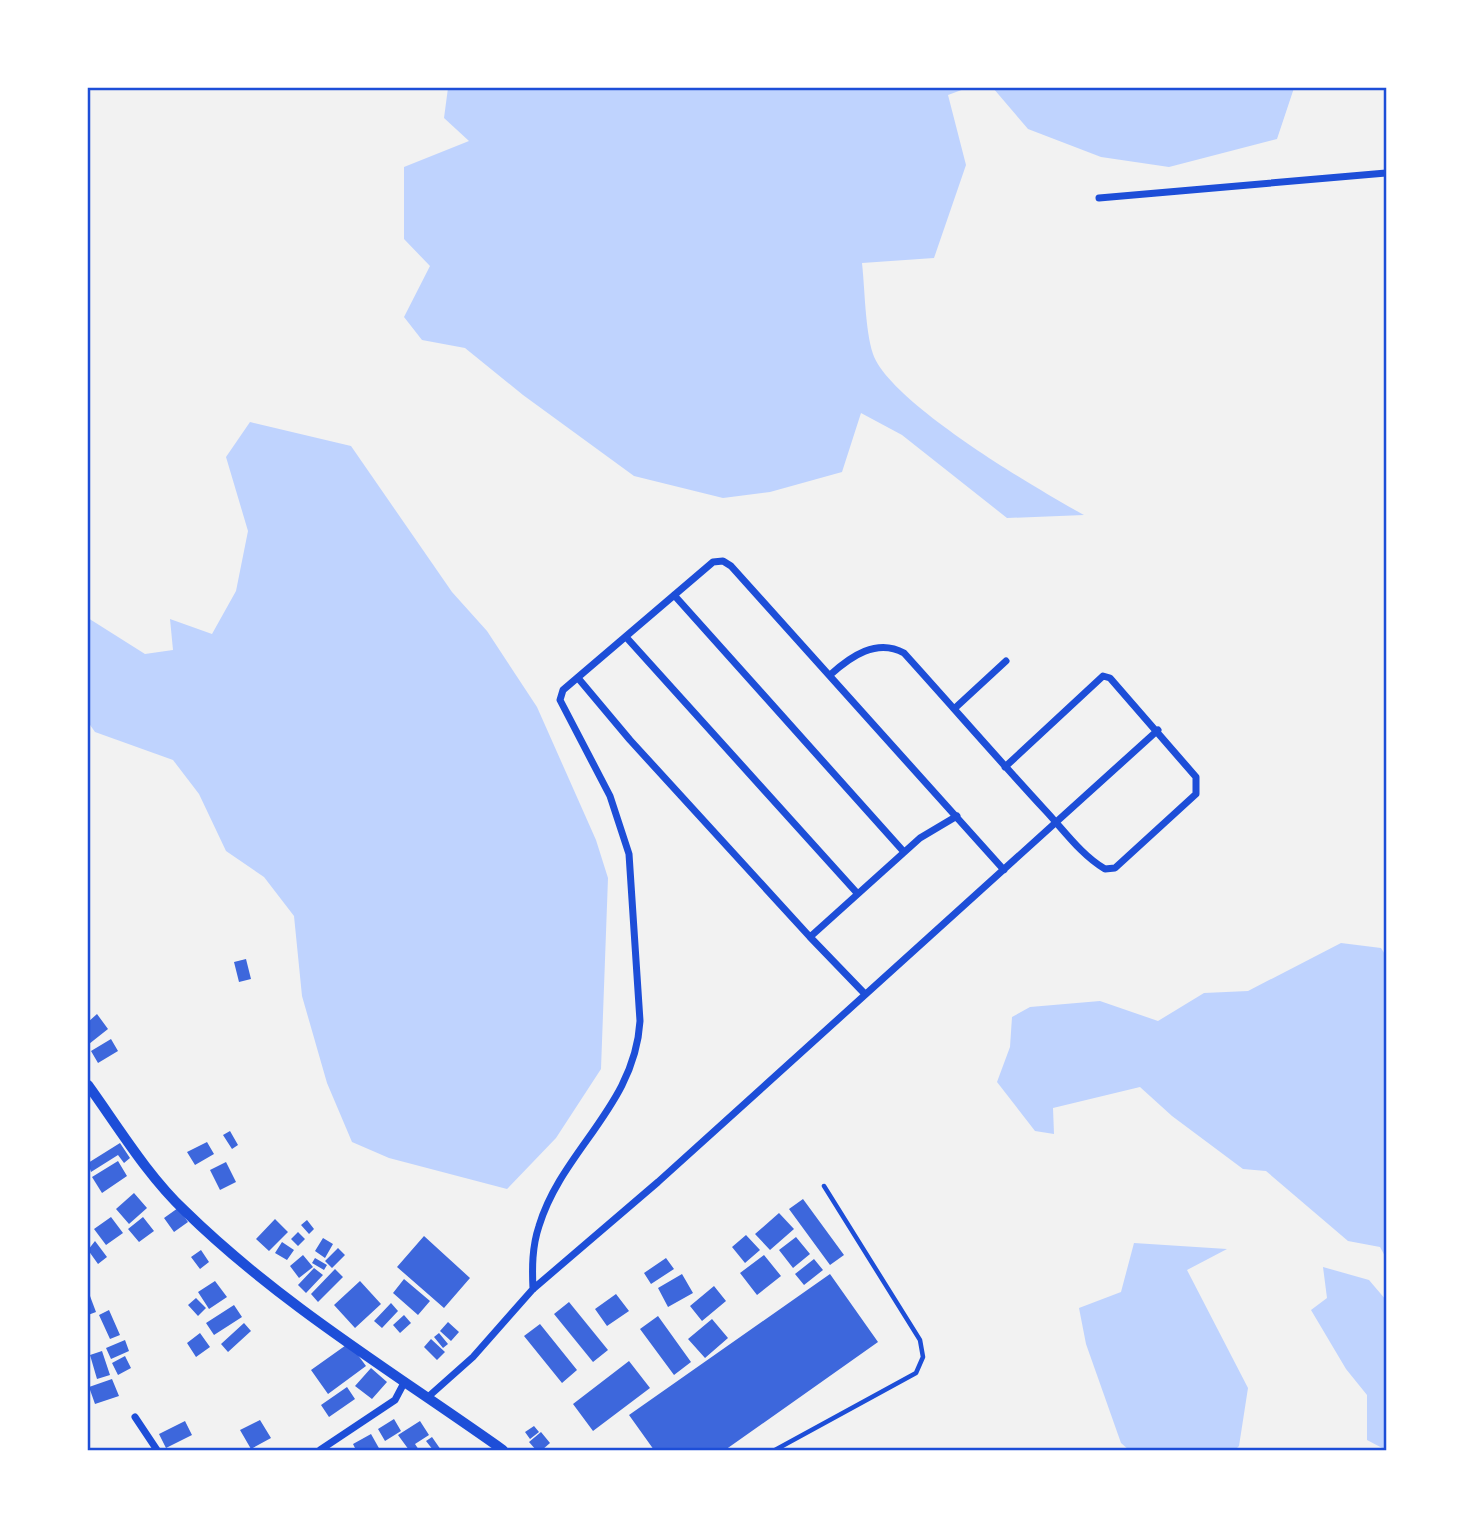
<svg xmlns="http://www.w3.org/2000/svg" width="1474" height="1538" font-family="'Noto Sans',sans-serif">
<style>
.water{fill:#bfd3fe}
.building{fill:#3d67dc}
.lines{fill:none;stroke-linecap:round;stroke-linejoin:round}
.service{stroke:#1d4ed8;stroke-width:4.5}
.minor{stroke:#1d4ed8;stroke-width:7}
.tertiary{stroke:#1d4ed8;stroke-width:10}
.neatline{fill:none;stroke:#1d4ed8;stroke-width:2.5}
</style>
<rect width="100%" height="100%" fill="#f2f2f2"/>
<!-- water -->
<path class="water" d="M448 88H967L948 95 966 165 934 258 862 263C865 290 865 329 873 354 890 403 1037 489 1084 515L1007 518 902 435 861 413 842 472 770 492 723 498 634 476 523 395 465 348 422 340 404 317 430 266 404 239V167L469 141 444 118Z
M993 88H1294L1277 139 1169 167 1101 157 1028 129Z
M250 422 351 446 452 592 487 631 537 707 596 840 608 878 601 1069 556 1138 507 1189 389 1158 352 1142 327 1083 302 996 294 916 264 877 226 851 199 794 173 760 95 732 88 722V618L145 654 173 650 170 619 212 634 236 591 248 531 226 457Z
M1341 943 1381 948 1386 956V1258L1380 1247 1348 1241 1266 1171 1243 1169 1172 1116 1140 1087 1053 1108 1054 1134 1035 1131 997 1082 1010 1047 1012 1017 1030 1007 1100 1001 1158 1021 1204 993 1248 991Z
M1134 1243 1227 1249 1187 1270 1248 1388 1239 1446 1235 1450H1129L1121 1443 1086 1344 1079 1308 1121 1292Z
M1323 1267 1369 1280 1386 1300V1450L1367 1440V1395L1346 1369 1311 1310 1327 1298Z"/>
<!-- building -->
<path class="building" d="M246 959 251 979 239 982 234 962Z
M97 1014 108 1029 89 1044 88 1022Z
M111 1039 118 1051 98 1063 91 1051Z
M230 1131 238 1145 232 1149 223 1135Z
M207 1142 214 1154 195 1165 187 1152Z
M120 1143 130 1158 124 1163 118 1155 91 1172 88 1163Z
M118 1161 127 1176 102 1193 92 1177Z
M226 1162 236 1182 220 1190 210 1170Z
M134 1193 147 1208 129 1224 116 1209Z
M803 1199 844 1255 830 1265 789 1209Z
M178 1208 188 1222 174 1232 164 1218Z
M779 1213 794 1229 770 1250 755 1234Z
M111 1217 123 1233 106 1245 94 1229Z
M143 1217 154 1231 139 1242 128 1229Z
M275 1219 288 1232 269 1251 256 1239Z
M307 1220 314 1229 309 1234 301 1225Z
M298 1232 305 1239 298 1246 291 1239Z
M746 1235 760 1250 745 1263 732 1247Z
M424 1236 470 1278 444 1308 397 1267Z
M796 1237 810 1254 793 1268 779 1250Z
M323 1238 333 1244 325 1258 315 1251Z
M95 1241 107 1257 98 1264 88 1250Z
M282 1242 294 1250 287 1260 275 1253Z
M338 1248 345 1255 332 1268 325 1261Z
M201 1250 209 1262 200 1269 191 1257Z
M303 1255 313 1267 299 1278 290 1266Z
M764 1255 781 1276 757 1295 740 1273Z
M315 1258 327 1265 324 1270 312 1263Z
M666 1258 674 1269 651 1284 644 1273Z
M814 1259 823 1270 804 1285 795 1274Z
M314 1268 323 1275 306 1293 298 1285Z
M335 1269 343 1277 318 1302 311 1294Z
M682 1274 693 1293 668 1307 658 1288Z
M830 1274 878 1342 725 1450H654L629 1415Z
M404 1279 430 1301 418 1315 393 1293Z
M215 1281 227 1297 209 1309 198 1292Z
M360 1281 381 1304 355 1328 334 1305Z
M714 1286 726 1301 702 1321 690 1306Z
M616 1294 629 1311 607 1326 595 1309Z
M90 1296 96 1312 88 1315V1297Z
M196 1298 206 1308 198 1316 188 1305Z
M569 1302 608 1350 593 1362 554 1314Z
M391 1303 398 1311 382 1328 374 1321Z
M234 1305 242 1317 214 1335 206 1323Z
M109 1310 120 1335 110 1339 99 1315Z
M404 1315 411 1323 400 1333 393 1325Z
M658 1316 691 1362 674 1375 640 1329Z
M712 1319 728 1338 705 1358 688 1339Z
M448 1322 459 1332 451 1341 440 1331Z
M244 1323 251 1331 228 1352 221 1344Z
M540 1324 577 1370 562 1383 524 1336Z
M200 1333 210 1347 196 1357 187 1343Z
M439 1333 448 1344 443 1348 434 1337Z
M431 1339 445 1352 437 1360 424 1347Z
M125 1340 129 1351 111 1359 106 1348Z
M349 1343 366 1366 328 1394 311 1370Z
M102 1351 110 1375 97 1379 90 1355Z
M125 1356 131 1368 118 1375 112 1363Z
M629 1361 650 1388 593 1431 573 1404Z
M371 1368 387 1382 372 1399 355 1386Z
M112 1379 119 1396 95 1404 89 1387Z
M347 1387 355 1399 329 1417 321 1405Z
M394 1419 401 1431 385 1441 378 1429Z
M260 1420 271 1438 251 1449 240 1430Z
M185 1421 192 1435 166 1448 159 1434Z
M420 1421 429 1435 415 1444 419 1450H409L398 1435Z
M534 1426 539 1432 530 1439 525 1432Z
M541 1432 550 1443 542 1450H536L529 1442Z
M371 1434 380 1450H356L353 1444Z
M432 1437 441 1450H433L426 1441Z"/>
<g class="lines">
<!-- service -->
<path class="service" d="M775 1450 916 1373 923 1357 920 1340 824 1186"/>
<!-- minor -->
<path class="minor" d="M1099 198 1386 173
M674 595 904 852
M626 637 857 893
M830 675C851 656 877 638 904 653 951 705 997 758 1044 809 1063 829 1081 855 1105 869L1115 868 1196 794V777L1110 678 1103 676 1005 767
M578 678 630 740 810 937 920 838 957 816
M954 709 1006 661
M810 937 864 993
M533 1289C532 1268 532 1247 539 1226 562 1150 635 1106 640 1021L629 854 610 796 560 700 563 690 713 562 723 561 731 566 1004 870
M428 1397 473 1357 533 1289 658 1182 1158 730
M135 1417 157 1450
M320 1450 395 1400 405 1381"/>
<!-- tertiary -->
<path class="tertiary" d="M88 1085C119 1128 147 1175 185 1211 280 1304 396 1374 503 1450"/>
</g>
<!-- border -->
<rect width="1474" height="1538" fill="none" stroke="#ffffff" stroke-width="178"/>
<rect x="89" y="89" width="1296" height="1360" class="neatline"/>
</svg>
